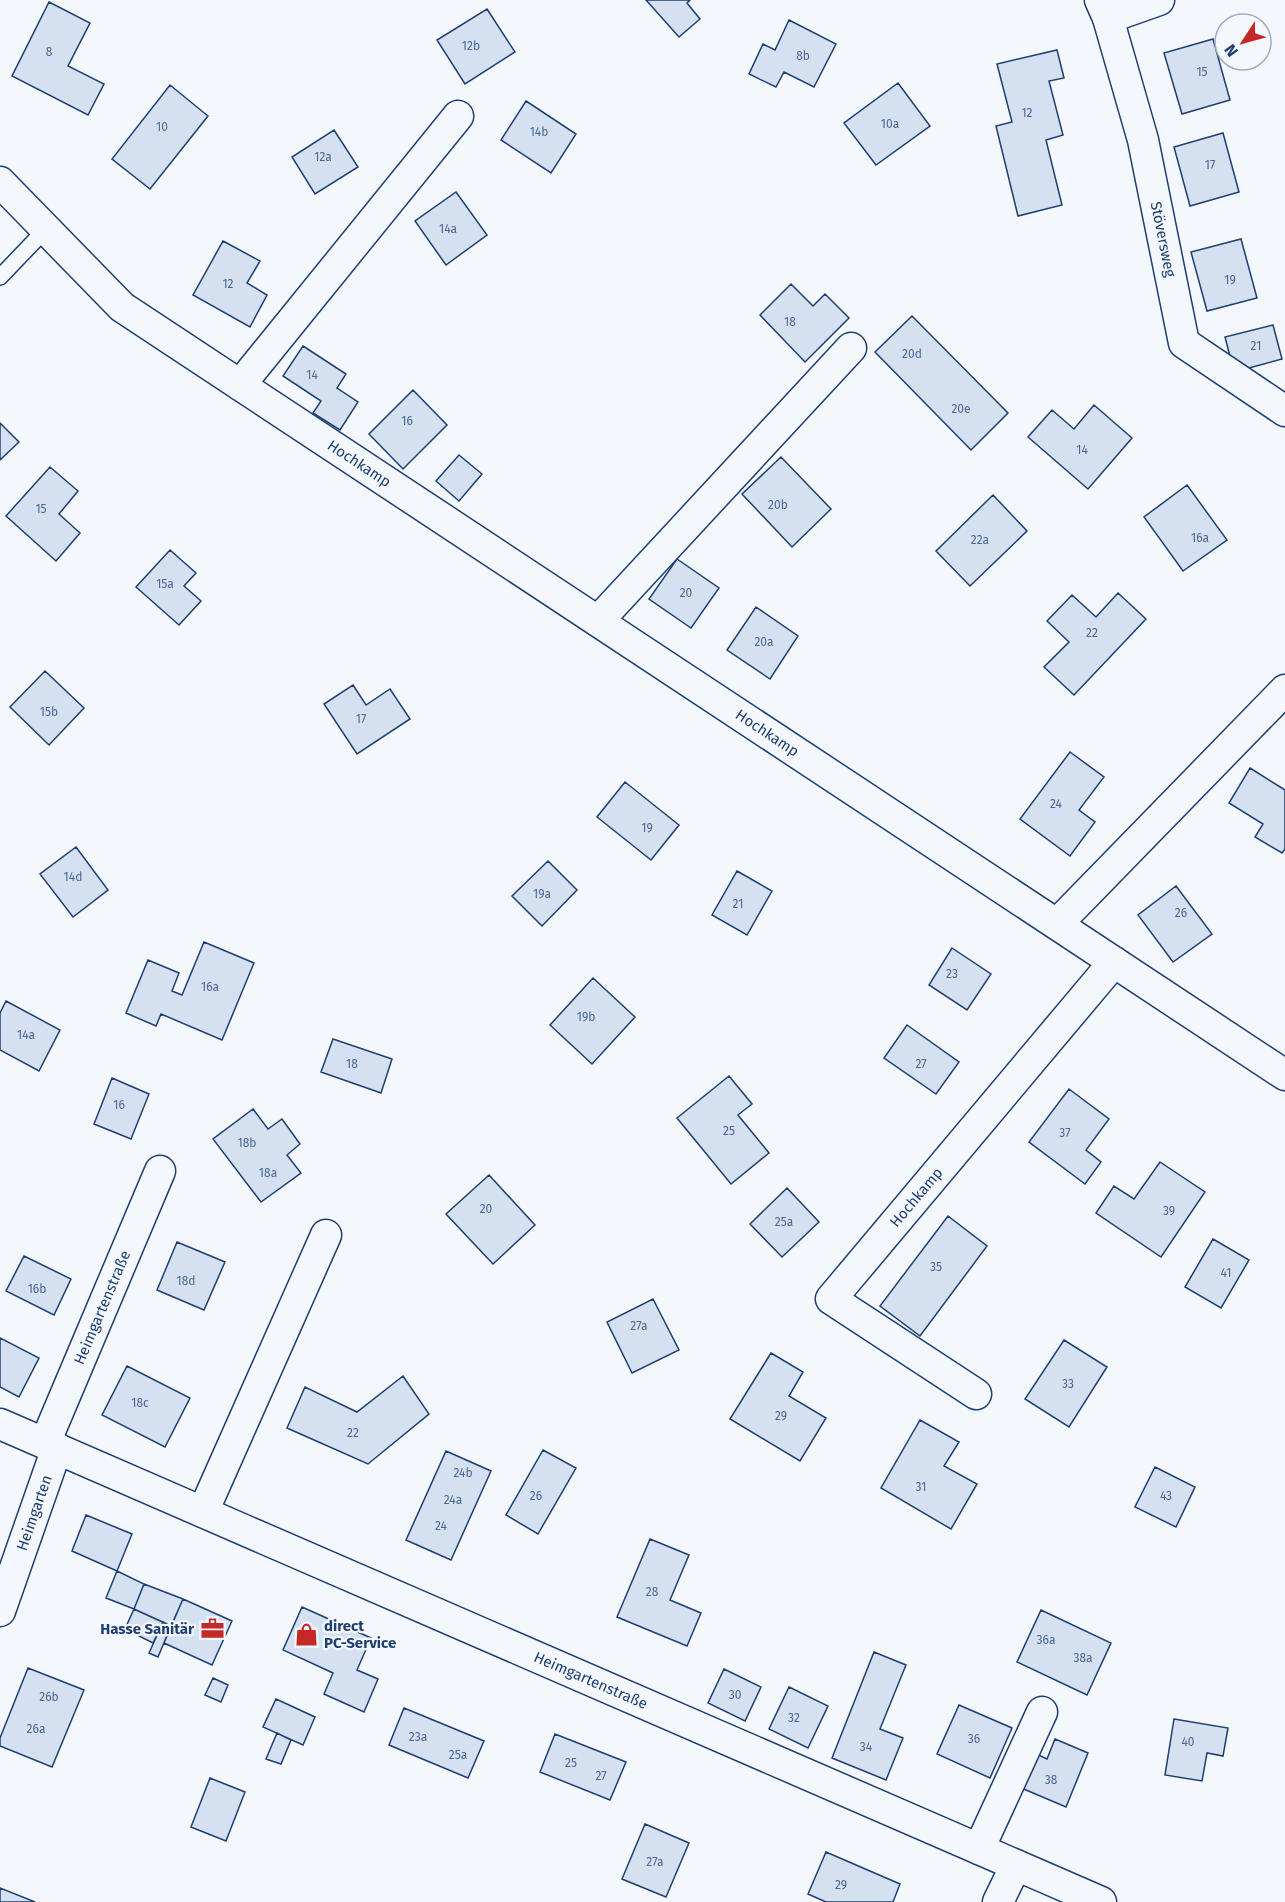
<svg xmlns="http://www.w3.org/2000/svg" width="1285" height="1902" font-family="'Fira Sans',sans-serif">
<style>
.building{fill:#d5e0f0;stroke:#1d3f73;stroke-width:1.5}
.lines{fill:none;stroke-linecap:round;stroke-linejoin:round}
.lane-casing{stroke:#1d3f73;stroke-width:18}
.street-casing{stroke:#1d3f73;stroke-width:33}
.lane{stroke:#f4f7fb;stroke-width:15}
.street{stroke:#f4f7fb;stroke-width:30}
.labels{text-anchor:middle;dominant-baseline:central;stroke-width:4.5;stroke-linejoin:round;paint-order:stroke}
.number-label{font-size:12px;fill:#4b6792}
.street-label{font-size:15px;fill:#1d3f73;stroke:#f4f7fb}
.poi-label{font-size:15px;font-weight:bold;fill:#1d3f73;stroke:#f4f7fb;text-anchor:start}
</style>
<rect width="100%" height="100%" fill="#f4f7fb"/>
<!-- building -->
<path class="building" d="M646 0H690L687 3 700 19 679 37Z
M49 2 90 23 68 66 104 84 88 115 12 76Z
M487 9 515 52 465 84 437 40Z
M789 20 836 44 814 87 784 72 776 87 749 74 763 44 775 50Z
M1213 39 1230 100 1182 114 1164 53Z
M1057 50 1064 78 1049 81 1063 135 1046 140 1062 205 1018 216 996 126 1012 122 997 64Z
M898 83 930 126 876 165 844 123Z
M170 85 208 116 150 189 112 159Z
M526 101 576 134 551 173 501 140Z
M334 130 358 167 315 194 292 157Z
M1223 133 1239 192 1190 206 1174 147Z
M456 192 487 235 446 265 415 221Z
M1241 239 1257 298 1207 311 1191 252Z
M223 241 260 261 247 283 267 295 250 327 193 295Z
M791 284 813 306 825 294 849 318 805 362 760 315Z
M912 316 1008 413 971 450 875 352Z
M1273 325 1282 359 1234 372 1225 337Z
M303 346 346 374 337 388 358 402 340 430 313 413 321 401 283 376Z
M413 390 447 425 403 469 369 434Z
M1094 405 1132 438 1088 489 1028 437 1052 410 1074 429Z
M0 423 19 442 0 460Z
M459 455 482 474 459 501 436 481Z
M781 457 831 509 792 547 742 494Z
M50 467 78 491 59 514 80 533 56 561 6 516Z
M1187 485 1227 540 1183 571 1144 517Z
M993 495 1027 531 970 586 936 551Z
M170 550 196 573 184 586 201 601 179 625 136 587Z
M677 559 719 588 691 628 649 599Z
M1118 593 1146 619 1074 695 1044 667 1069 642 1047 621 1072 595 1096 617Z
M756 607 798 636 770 679 727 650Z
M45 671 84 708 49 745 10 707Z
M353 685 366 705 390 689 410 719 357 754 324 704Z
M1070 752 1104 777 1079 810 1095 822 1070 856 1020 819Z
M1250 768 1285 790V849L1282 853 1255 837 1263 824 1229 803Z
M625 782 679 825 651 860 597 817Z
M76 847 108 890 73 917 40 874Z
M548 861 577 890 542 926 512 896Z
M737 871 772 891 747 935 712 915Z
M1176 886 1212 934 1173 962 1138 915Z
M204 942 254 963 222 1040 161 1014 156 1026 126 1013 148 960 179 973 172 991 182 995Z
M952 948 991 974 967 1010 929 985Z
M593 978 635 1017 592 1064 550 1025Z
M6 1001 60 1030 39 1071 0 1050V1013Z
M907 1025 959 1062 936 1094 884 1058Z
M333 1039 392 1059 381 1093 321 1072Z
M729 1076 752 1104 738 1115 769 1153 731 1184 677 1118Z
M112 1078 149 1094 131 1139 94 1124Z
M1069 1089 1109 1119 1086 1150 1101 1162 1085 1184 1029 1142Z
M253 1109 268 1129 282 1119 300 1144 287 1155 301 1173 261 1202 213 1139Z
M1160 1162 1205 1192 1161 1257 1096 1213 1114 1186 1134 1199Z
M489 1175 535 1225 493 1264 446 1214Z
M787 1188 819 1222 782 1257 750 1224Z
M948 1216 987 1246 920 1336 880 1306Z
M1213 1239 1249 1260 1221 1308 1185 1287Z
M177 1242 225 1262 204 1310 157 1290Z
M24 1256 71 1279 54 1315 6 1291Z
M653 1299 679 1350 632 1373 607 1322Z
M0 1338 39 1358 19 1397 0 1387Z
M1064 1340 1107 1367 1069 1427 1025 1399Z
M771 1353 803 1372 789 1396 826 1418 800 1461 730 1419Z
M127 1366 190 1398 165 1447 102 1415Z
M403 1376 429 1414 368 1464 287 1428 305 1387 357 1412Z
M920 1420 959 1442 944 1466 977 1484 951 1529 881 1488Z
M543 1450 576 1468 538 1534 506 1515Z
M446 1451 491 1471 451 1560 406 1540Z
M1155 1467 1195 1487 1176 1527 1135 1507Z
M86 1515 132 1534 117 1571 72 1551Z
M650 1539 689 1555 670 1600 701 1613 687 1646 617 1617Z
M117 1571 144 1584 134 1609 106 1598Z
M144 1584 183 1599 171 1626 134 1609Z
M183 1599 232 1621 212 1665 164 1643Z
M302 1607 371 1638 357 1670 378 1679 364 1712 324 1694 333 1673 283 1650Z
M134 1609 163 1622 153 1643 125 1629Z
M1041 1610 1111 1643 1087 1695 1017 1662Z
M163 1622 171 1626 158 1657 149 1653Z
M874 1652 906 1665 880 1729 903 1738 886 1780 832 1758Z
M28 1668 84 1690 52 1767 0 1746V1738Z
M724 1669 761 1687 745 1721 708 1703Z
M213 1678 228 1685 221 1702 205 1695Z
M789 1687 828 1706 808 1748 769 1729Z
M276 1699 315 1717 303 1745 263 1727Z
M959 1705 1012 1728 990 1778 937 1754Z
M404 1708 484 1741 468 1778 389 1745Z
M1174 1719 1228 1728 1223 1756 1207 1753 1202 1781 1165 1775Z
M277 1733 291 1740 281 1764 266 1759Z
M555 1734 626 1762 610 1800 540 1772Z
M1055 1739 1088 1753 1066 1807 1019 1787 1032 1752 1047 1759Z
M210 1778 245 1792 226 1841 191 1827Z
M645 1824 689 1843 666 1897 622 1879Z
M826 1852 900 1884 893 1902H826L808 1894Z
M0 1888 35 1902H0Z"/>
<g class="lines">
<defs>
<path id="lane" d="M0 277 46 229"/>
<g id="street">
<path id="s1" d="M1100 0 1108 18 1143 140 1184 343 1285 411"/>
<path d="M1108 18 1159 0"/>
<path id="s2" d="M0 182 122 307 1285 1075"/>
<path d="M240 385 458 116"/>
<path d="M598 621 851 348"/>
<path d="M1057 924 1285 690"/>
<path id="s3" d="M976 1394 831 1299 1114 962"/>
<path id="s4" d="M0 1424 1101 1902"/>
<path id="s5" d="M45 1443 160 1171"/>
<path d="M203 1512 326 1235"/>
<path id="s6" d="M0 1611 57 1448"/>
<path d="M979 1849 1042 1712"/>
<path d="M998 1902 1016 1865"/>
</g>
</defs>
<!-- lane casing -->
<use href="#lane" class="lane-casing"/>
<!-- street casing -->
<use href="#street" class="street-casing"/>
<!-- lane -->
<use href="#lane" class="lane"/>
<!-- street -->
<use href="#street" class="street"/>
</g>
<!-- icons -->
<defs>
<symbol id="office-bare" viewBox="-9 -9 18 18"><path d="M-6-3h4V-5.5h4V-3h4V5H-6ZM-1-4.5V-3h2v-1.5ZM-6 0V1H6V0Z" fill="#c62828" stroke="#f4f7fb" stroke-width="2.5" paint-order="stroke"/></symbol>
<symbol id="shop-bare" viewBox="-9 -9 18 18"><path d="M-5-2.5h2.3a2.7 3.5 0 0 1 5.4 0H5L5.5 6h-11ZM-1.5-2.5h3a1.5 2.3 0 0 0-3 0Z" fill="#c62828" stroke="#f4f7fb" stroke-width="2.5" paint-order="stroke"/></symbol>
</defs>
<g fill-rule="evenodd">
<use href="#office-bare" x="196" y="1612" width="33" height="33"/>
<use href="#shop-bare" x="290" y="1618" width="33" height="33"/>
</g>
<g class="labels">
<!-- number labels -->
<g class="number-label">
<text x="471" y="46">12b</text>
<text x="49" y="52">8</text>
<text x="803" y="56">8b</text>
<text x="1202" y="72">15</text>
<text x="1027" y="113">12</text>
<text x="890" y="124">10a</text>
<text x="162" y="127">10</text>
<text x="539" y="132">14b</text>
<text x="323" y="157">12a</text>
<text x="1210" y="165">17</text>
<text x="448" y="229">14a</text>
<text x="1230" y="280">19</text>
<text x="228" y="284">12</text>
<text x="790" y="322">18</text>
<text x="1256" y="346">21</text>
<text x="912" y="354">20d</text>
<text x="312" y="375">14</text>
<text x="961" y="409">20e</text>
<text x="407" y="421">16</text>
<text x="1082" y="450">14</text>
<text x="778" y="505">20b</text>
<text x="41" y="509">15</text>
<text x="1200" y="538">16a</text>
<text x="980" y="540">22a</text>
<text x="165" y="584">15a</text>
<text x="686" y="593">20</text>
<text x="1092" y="633">22</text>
<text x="764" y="642">20a</text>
<text x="49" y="712">15b</text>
<text x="361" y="719">17</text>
<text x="1056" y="804">24</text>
<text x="647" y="828">19</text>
<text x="73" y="877">14d</text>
<text x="542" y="894">19a</text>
<text x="738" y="904">21</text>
<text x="1181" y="913">26</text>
<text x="952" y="974">23</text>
<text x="210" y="987">16a</text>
<text x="586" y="1017">19b</text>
<text x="26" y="1035">14a</text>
<text x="352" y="1064">18</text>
<text x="921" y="1064">27</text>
<text x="119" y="1105">16</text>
<text x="729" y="1131">25</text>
<text x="1065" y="1133">37</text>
<text x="247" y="1143">18b</text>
<text x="268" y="1173">18a</text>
<text x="486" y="1209">20</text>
<text x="1169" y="1211">39</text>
<text x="784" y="1222">25a</text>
<text x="936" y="1267">35</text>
<text x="1226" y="1273">41</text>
<text x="186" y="1281">18d</text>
<text x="37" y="1289">16b</text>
<text x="639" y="1326">27a</text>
<text x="1068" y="1384">33</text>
<text x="140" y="1403">18c</text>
<text x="781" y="1416">29</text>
<text x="353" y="1433">22</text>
<text x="463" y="1473">24b</text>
<text x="921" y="1487">31</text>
<text x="536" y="1496">26</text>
<text x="1166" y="1496">43</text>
<text x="453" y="1500">24a</text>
<text x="441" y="1526">24</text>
<text x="652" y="1592">28</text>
<text x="1046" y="1640">36a</text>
<text x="1083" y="1658">38a</text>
<text x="735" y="1695">30</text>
<text x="49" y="1697">26b</text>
<text x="794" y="1718">32</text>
<text x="36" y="1729">26a</text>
<text x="418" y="1737">23a</text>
<text x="974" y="1739">36</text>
<text x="1188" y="1742">40</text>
<text x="866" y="1747">34</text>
<text x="458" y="1755">25a</text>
<text x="571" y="1763">25</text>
<text x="601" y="1776">27</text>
<text x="1051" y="1780">38</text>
<text x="655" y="1862">27a</text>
<text x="841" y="1885">29</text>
</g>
<!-- street labels -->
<g class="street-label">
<text stroke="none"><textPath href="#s1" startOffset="248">Stöversweg</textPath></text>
<text stroke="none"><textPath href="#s2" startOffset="459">Hochkamp</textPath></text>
<text stroke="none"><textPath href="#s2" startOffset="948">Hochkamp</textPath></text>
<text stroke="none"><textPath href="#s3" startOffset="306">Hochkamp</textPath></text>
<text stroke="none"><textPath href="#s5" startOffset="147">Heimgartenstraße</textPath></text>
<text stroke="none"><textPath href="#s6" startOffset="104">Heimgarten</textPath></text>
<text stroke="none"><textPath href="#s4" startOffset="644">Heimgartenstraße</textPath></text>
</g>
<!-- poi labels -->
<g class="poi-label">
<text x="324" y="1626">direct<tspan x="324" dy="17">PC-Service</tspan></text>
<text x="194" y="1629" text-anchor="end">Hasse Sanitär</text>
</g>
</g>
<!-- north arrow -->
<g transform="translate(1243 42) rotate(234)"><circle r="28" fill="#f4f7fb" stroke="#9eadc5" stroke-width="1.5"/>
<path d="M0-4.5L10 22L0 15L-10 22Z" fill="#c62828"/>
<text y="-9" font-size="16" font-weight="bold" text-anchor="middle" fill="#1d3f73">N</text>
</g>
</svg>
